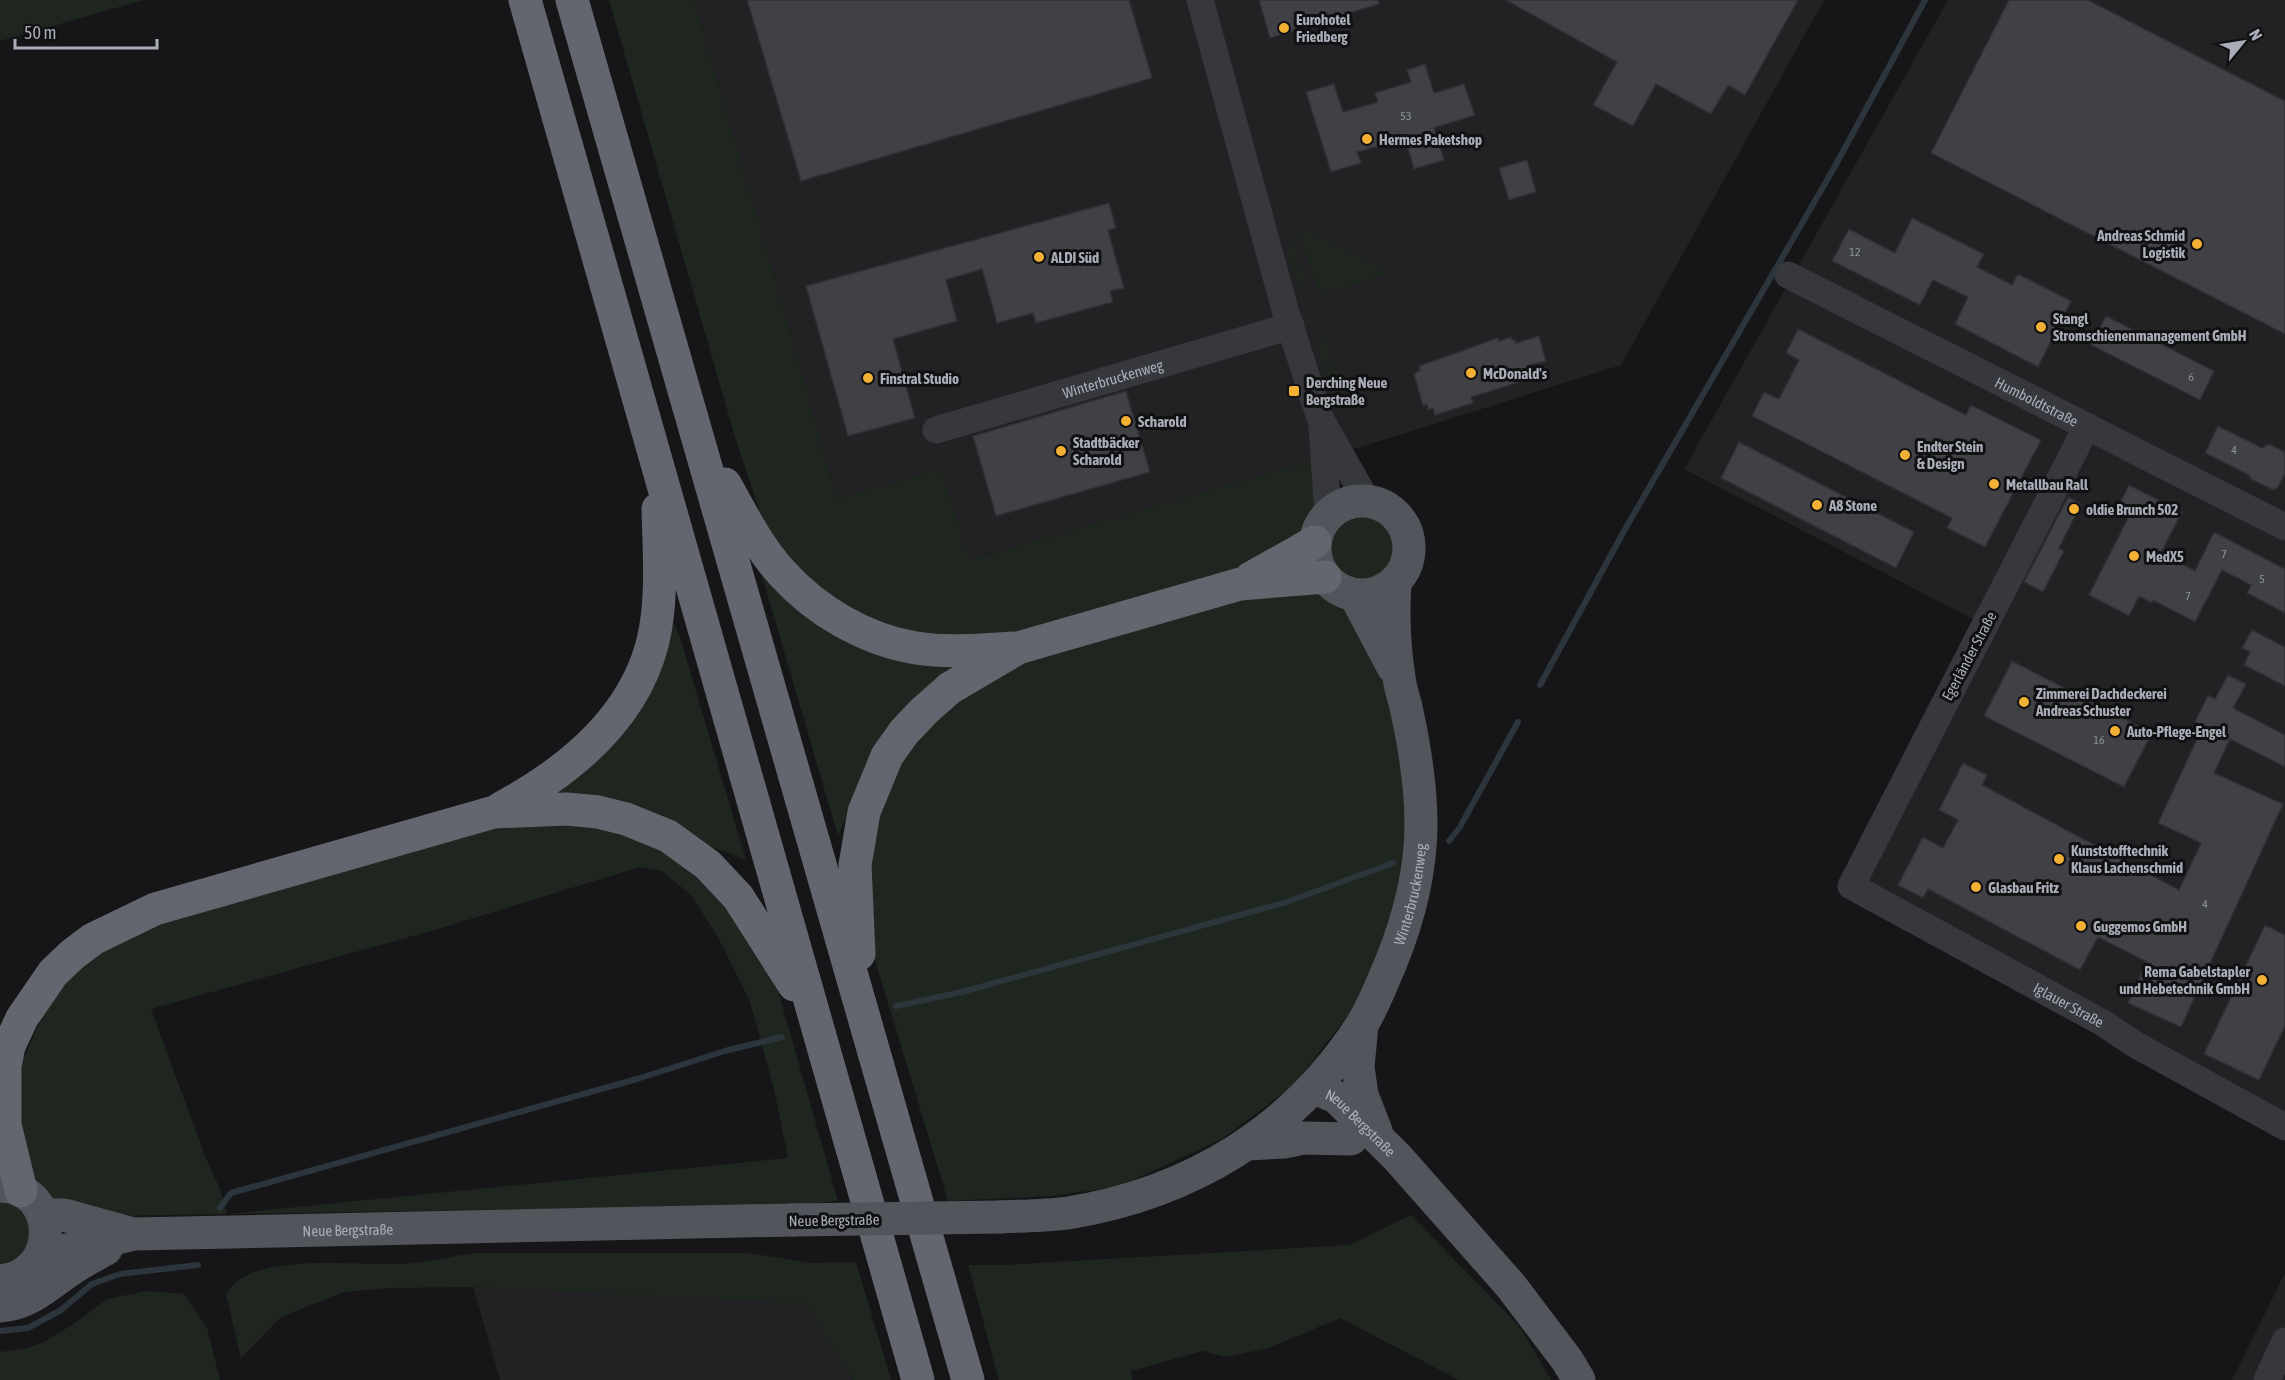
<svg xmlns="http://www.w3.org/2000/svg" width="2285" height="1380" font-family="'Asap Condensed',sans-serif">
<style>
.built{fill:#222225}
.green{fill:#1e261f;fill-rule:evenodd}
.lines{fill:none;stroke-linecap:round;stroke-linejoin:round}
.stream{stroke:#2c353c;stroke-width:6}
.building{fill:#404145;stroke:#303034;stroke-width:1.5}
.minor{stroke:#37383d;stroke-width:27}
.major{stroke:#53555c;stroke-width:33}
.highway{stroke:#63666e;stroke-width:33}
.major-bridge{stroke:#53555c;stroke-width:33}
.poi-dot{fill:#f2b134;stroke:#111113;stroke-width:2}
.labels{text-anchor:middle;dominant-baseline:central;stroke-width:6;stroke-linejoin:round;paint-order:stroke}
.number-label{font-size:12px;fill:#8e929b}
.poi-label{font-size:15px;font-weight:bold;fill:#a8adb8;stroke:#111113;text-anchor:start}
.street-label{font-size:15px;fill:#a8adb8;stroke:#111113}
</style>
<rect width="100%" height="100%" fill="#161618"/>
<!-- built -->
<path class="built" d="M694 0H1824L1621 365 1377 442 968 560 941 469 837 499 777 285Z
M1948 0H2285V1112L1861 884 1992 629 1684 469Z
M2285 1273V1380H2232Z
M473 1287 807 1303 853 1380H500Z"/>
<!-- green -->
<path class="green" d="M0 0H144L0 41Z
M609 0H694L777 285 837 499 941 469 969 560 1317 459 1319 506 1309 529 1240 570 1009 638 937 642 865 623 789 566 760 512 735 437Z
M1302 229 1383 270 1384 275 1321 294 1319 293 1299 230Z
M1292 236 1308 291C1293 282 1282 252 1292 236Z
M1322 331 1340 382 1329 386C1325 369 1314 348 1322 331Z
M1329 549a35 35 0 1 1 70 0a35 35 0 1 1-70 0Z
M760 569 962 665 868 767 838 836Z
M1309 591 1347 605 1380 654 1408 807 1400 901 1359 1001 1294 1085 1222 1139 1118 1187 1051 1196 948 1201 871 947 863 860 883 782 958 691 1016 665 1248 597Z
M667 609 680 637 746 860 708 845 548 797Z
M529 815 651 837 702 871 774 977 838 1201 795 1205 102 1216 54 1203 32 1181 16 1141V1076L47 1006 79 968 127 935 174 917ZM640 867 662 871 691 895 719 939 750 1002 774 1089 788 1158 227 1214 220 1189 205 1156 151 1009 438 929Z
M0 1199H5L29 1214 30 1251 0 1267Z
M1411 1215 1519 1326 1551 1380H1459L1340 1318 1269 1348 1226 1357 1203 1351 1131 1371 1132 1380H999L968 1265H1005L1349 1245Z
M475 1253H747L812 1263 856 1262 891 1380H853L806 1303 473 1287 390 1288 344 1292 281 1317 241 1358 226 1295C248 1248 366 1268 410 1263 432 1261 453 1256 475 1253Z
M147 1291 184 1294 207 1328 220 1380H0V1352L28 1348 44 1342 75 1323 107 1299Z"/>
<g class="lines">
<!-- stream -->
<path class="stream" d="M1540 685 1624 531 1834 168 1925 0
M1449 841 1460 827 1518 722
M896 1006 962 992 1287 902 1393 863
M220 1208 231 1193 637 1079 725 1051 782 1037
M0 1331 28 1328 61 1310 92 1284 120 1274 198 1265"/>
</g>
<!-- building -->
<path class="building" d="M747 0H1129L1152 78 801 181Z
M1259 0H1378L1379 4 1270 38Z
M1506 0H1798L1745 95 1728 85 1711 114 1656 84 1633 126 1593 105 1617 62Z
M2009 0H2088L2285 101V334L1931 153Z
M1425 64 1434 93 1464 84 1475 115 1434 128 1444 160 1414 169 1405 139 1357 152 1361 163 1331 172 1306 92 1334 84 1343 112 1378 102 1375 93 1411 82 1407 70Z
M1527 160 1536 192 1509 200 1499 168Z
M1109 203 1116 228 1108 230 1124 288 1110 291 1113 302 1036 323 1033 313 997 323 982 269 946 280 957 321 893 339 915 418 848 436 806 286Z
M1912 218 1984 254 1977 267 2012 285 2018 274 2071 301 2038 367 1955 324 1968 297 1933 280 1920 305 1832 261 1849 229 1895 253Z
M2106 316 2214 371 2200 400 2091 345Z
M1798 329 1966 415 1971 405 2041 440 1985 547 1947 528 1952 518 1752 416 1764 392 1779 399 1799 360 1786 353Z
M1539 336 1546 361 1527 366 1529 372 1524 374 1526 380 1471 397 1473 403 1435 415 1433 408 1428 410 1427 404 1423 406 1414 374 1420 370 1419 366 1498 338 1499 341 1511 337 1512 340H1515L1516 343Z
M1126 391 1150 472 996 516 973 436Z
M2218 426 2262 448 2269 444 2285 452V474L2278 487 2273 490 2251 479 2249 475 2205 453Z
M1739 442 1914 532 1896 568 1721 478Z
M2129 485 2182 512 2161 553 2195 571 2214 532 2285 569V613L2247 593 2251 585 2222 570 2195 622 2153 600 2152 603 2139 596 2129 616 2089 595 2128 518 2116 511Z
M2068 497 2081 504 2059 548 2064 551 2043 592 2024 582Z
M2252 630 2285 647V686L2244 665 2250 652 2242 648Z
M2012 661 2152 733 2124 787 1984 716Z
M2228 675 2246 684 2233 708 2285 735V767L2230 739 2214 773 2283 804 2181 1027 2128 1003 2147 962 2098 937 2080 970 1928 889 1923 898 1898 885 1923 837 1943 848 1958 820 1939 810 1963 763 1987 775 1982 785 2179 890 2201 843 2158 823 2203 726 2195 722 2208 695 2215 699Z
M2265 925 2285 935V1026L2259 1080 2204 1054Z"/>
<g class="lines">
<!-- minor -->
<g class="minor">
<path d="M1200 0 1286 313 1314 400 1321 420 1367 501"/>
<path id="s1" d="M1788 275 2285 527"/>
<path id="s2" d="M2087 426 1851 886 2103 1023 2136 1045 2285 1127"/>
<path d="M1322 427 1328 515"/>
<path id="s3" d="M936 430 1291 326"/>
<path d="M2267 1380 2285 1341"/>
</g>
<!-- major -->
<g class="major">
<circle cx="1362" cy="548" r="47"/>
<path d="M1355 595 1393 667"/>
<path d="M1362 1025 1358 1067 1362 1095 1376 1131"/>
<path id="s4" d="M1315 1088 1336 1097 1397 1157 1511 1286 1567 1360 1579 1380"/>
<path d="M1247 1144 1284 1142 1303 1138 1351 1139"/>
<path d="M0 1186C59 1186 62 1275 0 1281"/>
<path d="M43 1215H64L129 1233"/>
<path id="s5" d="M1000 1217C1022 1216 1046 1216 1068 1213 1191 1193 1293 1131 1361 1026 1373 1008 1381 985 1390 965 1408 921 1421 872 1421 824 1421 786 1415 749 1407 712 1405 700 1400 689 1399 677 1394 646 1393 613 1395 582"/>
<path id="s6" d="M42 1253 68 1250 134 1234 793 1220"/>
<path d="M0 1306C30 1304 49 1284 73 1268 84 1261 95 1255 106 1249"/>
</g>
<!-- highway -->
<path class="highway" d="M525 0 918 1380
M572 0 968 1380
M725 484C742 514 758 547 782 573 816 611 866 640 916 648 948 653 981 650 1013 648
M1251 578 1315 542
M501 808C568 772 634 719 653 641 663 598 659 552 658 509
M859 954 855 865 864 812 887 756 904 732 924 711 950 688 1018 648 1240 584 1325 577
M5 1069V1125L21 1191
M0 1091 9 1046 22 1018 53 973 73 954 93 939 155 909 494 812 567 809 598 812 626 819 668 836 708 865 738 897 794 985"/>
<!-- major-bridge -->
<path class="major-bridge" d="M793 1220 1000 1217"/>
</g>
<!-- markers -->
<g class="poi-dot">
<circle cx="1284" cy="28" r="6"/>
<circle cx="1367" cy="139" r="6"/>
<circle cx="2197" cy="244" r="6"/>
<circle cx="1039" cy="257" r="6"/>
<circle cx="2041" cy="327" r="6"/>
<circle cx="1471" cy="373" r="6"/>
<circle cx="868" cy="378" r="6"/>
<rect x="1288" y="385" width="12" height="12" rx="3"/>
<circle cx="1126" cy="421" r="6"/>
<circle cx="1061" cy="451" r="6"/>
<circle cx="1905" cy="455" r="6"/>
<circle cx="1994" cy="484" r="6"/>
<circle cx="1817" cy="505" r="6"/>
<circle cx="2074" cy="509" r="6"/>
<circle cx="2134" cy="556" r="6"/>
<circle cx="2024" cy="702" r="6"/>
<circle cx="2115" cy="731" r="6"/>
<circle cx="2059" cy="859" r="6"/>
<circle cx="1976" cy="887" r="6"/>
<circle cx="2081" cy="926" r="6"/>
<circle cx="2262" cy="980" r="6"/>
</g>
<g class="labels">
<!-- number labels -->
<g class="number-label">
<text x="1406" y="116">53</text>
<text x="1855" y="252">12</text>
<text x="2191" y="377">6</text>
<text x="2234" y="450">4</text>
<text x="2224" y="554">7</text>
<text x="2262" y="579">5</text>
<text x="2188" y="596">7</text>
<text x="2099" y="740">16</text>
<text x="2205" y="904">4</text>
</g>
<!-- poi labels -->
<g class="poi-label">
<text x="1296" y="19">Eurohotel<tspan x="1296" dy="17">Friedberg</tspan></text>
<text x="1379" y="139">Hermes Paketshop</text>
<text x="2185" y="235" text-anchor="end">Andreas Schmid<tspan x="2185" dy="17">Logistik</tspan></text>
<text x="1051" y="257">ALDI Süd</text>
<text x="2053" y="318">Stangl<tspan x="2053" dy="17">Stromschienenmanagement GmbH</tspan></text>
<text x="1483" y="373">McDonald's</text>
<text x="880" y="378">Finstral Studio</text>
<text x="1306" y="382">Derching Neue<tspan x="1306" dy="17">Bergstraße</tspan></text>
<text x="1138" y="421">Scharold</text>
<text x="1073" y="442">Stadtbäcker<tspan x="1073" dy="17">Scharold</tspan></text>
<text x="1917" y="446">Endter Stein<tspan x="1917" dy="17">&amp; Design</tspan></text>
<text x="2006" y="484">Metallbau Rall</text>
<text x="1829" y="505">A8 Stone</text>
<text x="2086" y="509">oldie Brunch 502</text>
<text x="2146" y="556">MedX5</text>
<text x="2036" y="693">Zimmerei Dachdeckerei<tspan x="2036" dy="17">Andreas Schuster</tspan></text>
<text x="2127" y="731">Auto-Pflege-Engel</text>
<text x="2071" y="850">Kunststofftechnik<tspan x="2071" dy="17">Klaus Lachenschmid</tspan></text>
<text x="1988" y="887">Glasbau Fritz</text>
<text x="2093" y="926">Guggemos GmbH</text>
<text x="2250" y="971" text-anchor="end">Rema Gabelstapler<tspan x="2250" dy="17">und Hebetechnik GmbH</tspan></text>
</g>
<!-- street labels -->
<g class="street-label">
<text stroke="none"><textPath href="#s3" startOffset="184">Winterbruckenweg</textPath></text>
<text stroke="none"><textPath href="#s1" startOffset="279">Humboldtstraße</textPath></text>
<text transform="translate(1969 656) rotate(-62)">Egerländer Straße</text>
<text stroke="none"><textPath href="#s5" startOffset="568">Winterbruckenweg</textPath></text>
<text stroke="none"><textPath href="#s2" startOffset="765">Iglauer Straße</textPath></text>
<text stroke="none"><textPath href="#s4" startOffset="58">Neue Bergstraße</textPath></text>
<text transform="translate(834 1220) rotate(-1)">Neue Bergstraße</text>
<text stroke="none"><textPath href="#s6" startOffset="308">Neue Bergstraße</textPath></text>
</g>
</g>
<!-- north arrow -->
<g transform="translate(2243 42) rotate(60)" stroke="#111113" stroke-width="4.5" paint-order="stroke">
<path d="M0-4.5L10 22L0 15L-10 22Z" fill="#a8adb8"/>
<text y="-9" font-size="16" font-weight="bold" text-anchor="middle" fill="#a8adb8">N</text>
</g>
<!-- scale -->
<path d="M15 39v9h142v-9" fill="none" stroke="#a8adb8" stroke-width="3"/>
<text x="24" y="39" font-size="18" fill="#a8adb8" stroke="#111113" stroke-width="4.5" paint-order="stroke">50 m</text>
</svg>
